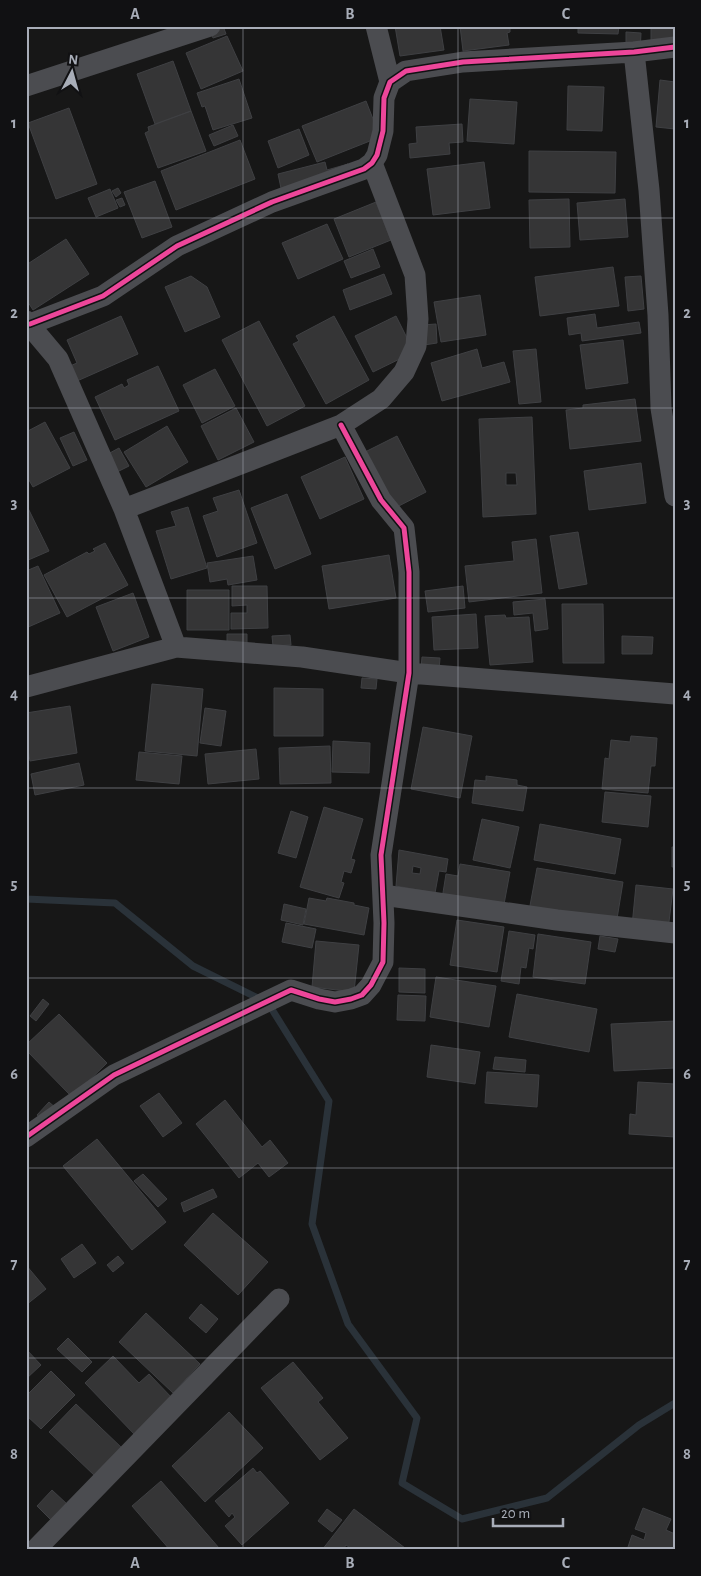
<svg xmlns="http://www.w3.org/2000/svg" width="701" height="1576" font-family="'Alegreya Sans',sans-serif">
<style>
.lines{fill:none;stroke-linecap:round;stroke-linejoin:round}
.stream{stroke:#2a3239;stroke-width:7}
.building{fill:#353536;stroke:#3f4043;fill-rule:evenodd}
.minor{stroke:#4b4c50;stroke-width:21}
.cycleway-casing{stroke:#111113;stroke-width:8}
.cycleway{stroke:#ed469a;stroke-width:5}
.grid{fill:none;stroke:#a8adb8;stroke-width:1;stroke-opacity:0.55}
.neatline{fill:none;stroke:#a8adb8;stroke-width:2}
.grid-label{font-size:16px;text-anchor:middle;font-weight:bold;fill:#a8adb8}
</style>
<rect width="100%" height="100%" fill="#171717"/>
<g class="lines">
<!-- stream -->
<path class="stream" d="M26 899 115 903 193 966 268 1003 329 1101 312 1224 348 1324 417 1418 402 1483 462 1519 547 1498 639 1425 675 1403"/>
</g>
<!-- building -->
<path class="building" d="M216 26H223L226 34 213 38 209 29Z
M395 26H440L444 50 400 56Z
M460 26H510V32L507 33 509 45 463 51Z
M578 26H619L618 34 578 33Z
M651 26H675V48H651Z
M626 32 641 33 640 53 626 52Z
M227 36 243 71 201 89 186 53Z
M173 61 191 111 155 124 137 74Z
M239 79 252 118 213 130 205 106 202 107 197 93Z
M660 80 675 82V129L656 127Z
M568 86 604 87 602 131 567 130Z
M470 99 517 102 514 144 467 141Z
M366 101 380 137 317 162 302 126Z
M69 108 97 184 56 199 28 123Z
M191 111 206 151 158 168 145 133 149 131 148 127Z
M462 124 463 142 449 143 450 154 410 158 409 144 417 143 416 127Z
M233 125 238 136 214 146 209 135Z
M299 129 309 155 278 168 268 141Z
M240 140 255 179 176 210 161 171Z
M529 151 616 152 615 193 529 192Z
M325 162 327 170 348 164 282 193 278 174Z
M484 162 490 208 433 215 427 169Z
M155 181 172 227 142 238 124 192Z
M118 188 121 193 116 197 112 191Z
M110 189 118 208 96 217 88 198Z
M122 198 125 205 120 207 116 200Z
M569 199 570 247 530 248 529 200Z
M625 199 628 237 580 240 577 203Z
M376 202 391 240 349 257 334 219Z
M327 224 343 259 298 279 282 243Z
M66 239 89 274 33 310 26 299V265Z
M373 249 380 267 351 278 344 261Z
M613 267 619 306 540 316 535 277Z
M384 274 392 294 350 310 343 290Z
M191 276 207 287 220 317 185 332 165 287Z
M641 276 644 309 628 311 625 277Z
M480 295 486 335 441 342 434 302Z
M595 314 597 328 639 322 641 333 582 341 581 333 569 335 567 318Z
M121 316 138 354 77 381 70 366 77 363 67 340Z
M334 316 369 380 326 404 293 344 299 341 296 336Z
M396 316 414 352 373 372 355 336Z
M259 321 305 406 267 426 222 340Z
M436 324 437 343 424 345 422 325Z
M623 340 628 383 586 389 580 345Z
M477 349 482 368 504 362 510 382 442 401 431 363Z
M536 349 541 402 519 404 513 351Z
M158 366 179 411 115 440 95 397 122 384 124 388 129 385 127 380Z
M215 369 235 406 202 423 183 385Z
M635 399 641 441 570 449 566 410 583 408V405Z
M236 408 254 442 218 460 201 426Z
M532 417 536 514 483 517 479 419ZM506 473H516L517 485H506Z
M45 422 70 468 33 487 26 475V432Z
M167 426 188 462 146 487 124 452Z
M74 432 87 460 73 466 60 438Z
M397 436 426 492 391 510 361 454Z
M119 448 129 466 115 473 106 455Z
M345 457 364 499 320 519 301 477Z
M641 463 646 503 589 510 584 471Z
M239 490 257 543 217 557 203 516 218 511 213 498Z
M287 494 311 554 275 569 251 508Z
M26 504 49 551 26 561Z
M188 507 207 568 171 579 156 531 176 526 171 512Z
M578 532 587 584 559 589 550 536Z
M536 539 542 593 469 602 465 566 514 561 512 542Z
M105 543 128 585 67 617 44 575 87 552 89 554 95 551 93 549Z
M389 555 396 598 329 609 322 566Z
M253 556 257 580 228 585 227 579 210 582 207 563Z
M38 566 60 613 26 628V571Z
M232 586H267L268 628 231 629V613H247V605L232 606Z
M463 586 465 608 428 612 425 591Z
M187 590H229V630H187Z
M133 593 149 637 113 651 96 607Z
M545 599 548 629 535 631 533 613 514 615 513 602Z
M562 604H603L604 663H563Z
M476 614 478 648 434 650 432 617Z
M505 615 506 618 529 617 533 662 490 665 485 616Z
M227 634H247V646H227Z
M290 635 291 645 273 646 272 636Z
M622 636 653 637 652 654H622Z
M422 657 440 658 439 670 421 669Z
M362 678 377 679 376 689 361 688Z
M152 684 203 689 197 756 145 751Z
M274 688 323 689V736H274Z
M70 706 77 753 30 761 26 738V713Z
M205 708 226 711 221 746 200 743Z
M423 727 472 736 460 798 411 789Z
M631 736 657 738 655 766H651L648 793 602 789 605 758 609 759 611 740 630 742Z
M333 741 370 743 369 773 332 772Z
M330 746 331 783 280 784 279 748Z
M256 749 259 779 208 784 205 754Z
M139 752 182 756 179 784 136 780Z
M79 763 84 785 35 795 31 774Z
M486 776 517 780V785L527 787 523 811 472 803 475 780 486 781Z
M605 792 651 796 648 827 602 822Z
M324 807 363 819 351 859 355 860 351 873 344 871 341 882 344 883 339 898 300 887Z
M291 811 308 817 296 858 278 853Z
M482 819 519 827 510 868 473 860Z
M540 824 621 839 615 874 534 860Z
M672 847H675V867H672Z
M399 850 448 859 446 872 439 871 435 893 396 886ZM413 866 421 868 420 874 412 873Z
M460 864 510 872 502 915 442 899 446 874 458 876Z
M537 868 623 882 616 925 529 911Z
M636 885 673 889 668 930 632 926Z
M309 898 326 901 327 898 354 903V905L369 908 364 935 304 924Z
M284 904 306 909 303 925 281 920Z
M457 920 504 927 497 972 450 965Z
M286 923 316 929 312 948 282 942Z
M509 931 535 935 533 949 529 948 526 968 521 967 519 984 501 981Z
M538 934 591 942 585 984 533 977Z
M600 936 618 939 615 952 598 949Z
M316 941 359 945 354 992 312 987Z
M399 968 425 969V993L399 992Z
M436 977 496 986 489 1027 430 1017Z
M517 994 597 1009 589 1052 509 1037Z
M398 995 426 996 425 1021 397 1020Z
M43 999 49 1004 36 1021 30 1016Z
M59 1014 107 1063 72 1097 26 1050V1045Z
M675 1021V1068L614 1071 611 1024Z
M431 1045 480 1052 475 1084 427 1077Z
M495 1057 526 1060 525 1072 493 1069Z
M487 1072 539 1075 537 1107 485 1103Z
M638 1082 675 1084V1137L629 1134 630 1114 636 1115Z
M159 1093 182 1123 163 1137 140 1106Z
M225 1100 262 1147 270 1140 288 1163 269 1177 258 1163 239 1178 196 1124Z
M49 1102 57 1109 45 1122 37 1115Z
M97 1139 166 1222 132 1250 63 1166Z
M143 1174 167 1199 158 1207 134 1181Z
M213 1189 217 1197 184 1212 181 1203Z
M213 1213 268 1262 238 1295 184 1245Z
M82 1244 96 1263 74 1278 61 1259Z
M118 1256 124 1263 113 1272 107 1265Z
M26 1265 46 1289 26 1305Z
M201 1304 218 1319 206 1333 189 1318Z
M146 1313 200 1364 173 1393 119 1342Z
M68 1338 92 1362 82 1372 57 1349Z
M26 1349 41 1365 26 1379Z
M113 1356 139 1383 149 1374 174 1400 136 1436 85 1383Z
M293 1362 323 1398 318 1402 348 1438 320 1460 261 1388Z
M51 1371 75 1395 41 1429 26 1415V1396Z
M76 1404 123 1449 96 1477 49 1432Z
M229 1412 263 1448 205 1502 172 1466Z
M253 1468 257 1473 260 1471 289 1503 242 1545 225 1526 235 1517 232 1513 229 1517 215 1501Z
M161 1481 219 1548 216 1550H170L132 1506Z
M52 1490 68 1505 52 1521 37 1506Z
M643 1508 671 1519 666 1530 675 1534V1550H627L632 1535 644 1540 646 1533 635 1529Z
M327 1509 342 1520 332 1532 318 1521Z
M354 1509 405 1548 404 1550H353L346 1545 343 1550H322Z"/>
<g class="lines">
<!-- minor -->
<path class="minor" d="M376 26 390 82
M634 52 649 190 658 315 661 408 675 496
M26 86 210 26
M26 321 58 359 124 509 176 647
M30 324 103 296 177 246 272 202 364 169 372 163 377 155 383 131 384 98 390 82 406 71 463 62 634 52 675 47
M124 509 341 425 381 399 404 372 416 346 418 319 415 275 372 163
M26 687 176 647 302 657 409 673 675 694
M383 895 557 920 675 933
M26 1137 114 1075 291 990 319 999 335 1002 351 999 362 995 371 985 383 962 384 923 381 855 409 673V572L404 528 381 500 341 425
M35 1550 279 1299"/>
<defs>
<path id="cycleway" d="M30 324 103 296 177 246 272 202 364 169 372 163 377 155 383 131 384 98 390 82 406 71 463 62 634 52 675 47
M26 1137 114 1075 291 990 319 999 335 1002 351 999 362 995 371 985 383 962 384 923 381 855 409 673V572L404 528 381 500 341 425"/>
</defs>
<!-- cycleway casing -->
<use href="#cycleway" class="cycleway-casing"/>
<!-- cycleway -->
<use href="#cycleway" class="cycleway"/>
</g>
<!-- grid -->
<path class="grid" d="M243 26V1550M458 26V1550M26 218H675M26 408H675M26 598H675M26 788H675M26 978H675M26 1168H675M26 1358H675"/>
<!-- border -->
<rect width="701" height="1576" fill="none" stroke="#111113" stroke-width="55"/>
<!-- north arrow -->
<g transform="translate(72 72) rotate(6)" stroke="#111113" stroke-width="4" paint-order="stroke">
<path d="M0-4L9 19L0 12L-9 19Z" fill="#a8adb8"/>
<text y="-8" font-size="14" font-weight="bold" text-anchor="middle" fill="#a8adb8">N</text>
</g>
<!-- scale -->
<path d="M493 1518v8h70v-8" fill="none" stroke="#a8adb8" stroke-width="2.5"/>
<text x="501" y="1518" font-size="15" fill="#a8adb8" stroke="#111113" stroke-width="4" paint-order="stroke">20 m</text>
<rect x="28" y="28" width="646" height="1520" class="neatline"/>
<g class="grid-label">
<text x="135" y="19">A</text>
<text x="350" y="19">B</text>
<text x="566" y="19">C</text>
<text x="14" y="128">1</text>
<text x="687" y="128">1</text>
<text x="14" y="318">2</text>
<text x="687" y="318">2</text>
<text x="14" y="508">3</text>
<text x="687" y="508">3</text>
<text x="14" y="699">4</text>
<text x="687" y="699">4</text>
<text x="14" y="889">5</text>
<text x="687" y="889">5</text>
<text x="14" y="1079">6</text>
<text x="687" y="1079">6</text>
<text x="14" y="1269">7</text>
<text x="687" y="1269">7</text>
<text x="14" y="1459">8</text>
<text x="687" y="1459">8</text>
<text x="135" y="1568">A</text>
<text x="350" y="1568">B</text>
<text x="566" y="1568">C</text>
</g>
</svg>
